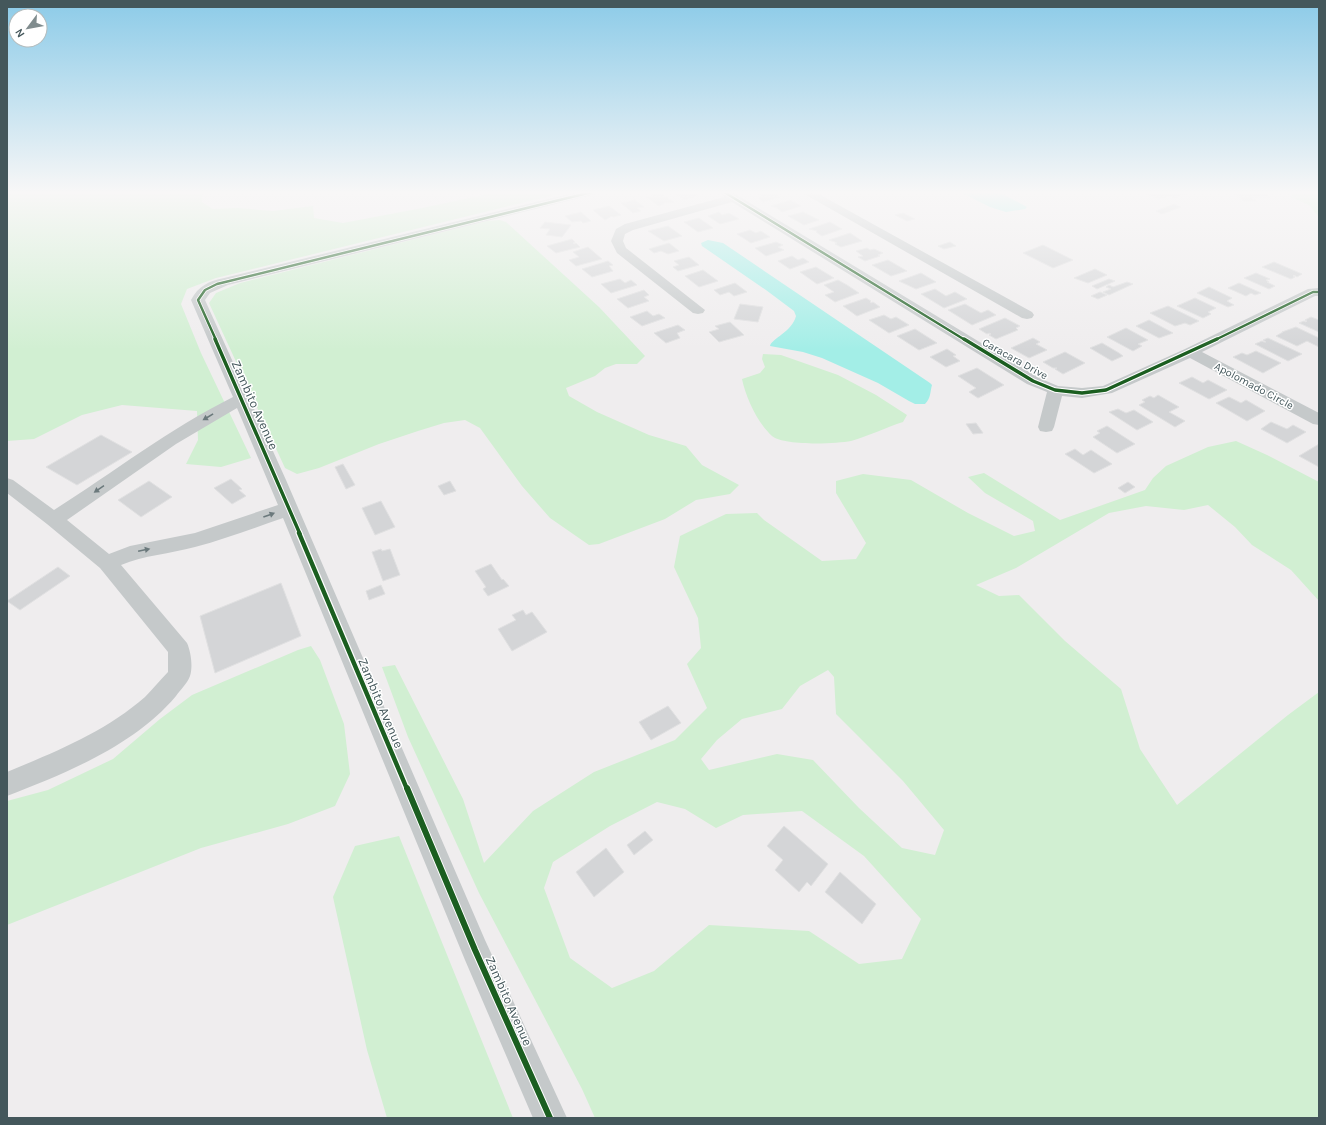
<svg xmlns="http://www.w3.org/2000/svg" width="1326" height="1125" font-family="Karla,sans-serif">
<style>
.green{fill:#d1efd2;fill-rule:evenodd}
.water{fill:#a3eee7}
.building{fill:#d4d5d7;stroke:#e0e0e1}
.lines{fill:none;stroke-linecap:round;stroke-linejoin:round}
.minor{fill:#c5c9ca;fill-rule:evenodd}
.cycleway-far3-casing{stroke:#fff;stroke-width:4}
.cycleway-far2-casing{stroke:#fff;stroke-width:5.5}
.cycleway-far1-casing{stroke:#fff;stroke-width:7}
.cycleway-casing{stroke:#fff;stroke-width:8}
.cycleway-far3{stroke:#1b5e20;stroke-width:2.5}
.cycleway-far2{stroke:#1b5e20;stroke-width:3.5}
.cycleway-far1{stroke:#1b5e20;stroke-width:4.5}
.cycleway{stroke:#1b5e20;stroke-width:6}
.oneway{fill:#6b797c}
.labels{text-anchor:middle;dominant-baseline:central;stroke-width:3;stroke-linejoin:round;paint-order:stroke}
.far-street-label{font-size:11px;fill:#44575b;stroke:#fff}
.street-label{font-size:13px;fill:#44575b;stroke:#fff}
</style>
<rect width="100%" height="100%" fill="#efedee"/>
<!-- green -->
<path class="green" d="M7 192H202V202L213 209 237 208 273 211 313 206 314 218 343 223 417 209 497 192H566L216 278 187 289 181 304 201 353 251 458 221 467 186 464 198 440 197 411 122 405 82 415 34 439 7 441Z
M1294 192H1319V217L1309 205 1291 197Z
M500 220 506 222 599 307 645 356 637 364H616L605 368 595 376 566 388 569 396 597 412 649 435 686 446 702 465 739 485 730 494 696 500 665 519 599 544 589 545 550 518 522 486 480 428 465 420 444 423 418 431 379 444 319 468 297 474 285 468 209 303 216 293 240 283 487 221Z
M763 354 781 355 838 375 876 395 907 415 903 422C887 427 866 437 851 441 835 444 784 446 772 436 757 422 746 398 742 379L760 373 765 367 762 359Z
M1236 441 1267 455 1319 482V601L1291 570 1252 545 1235 527 1208 505 1184 510 1146 506 1109 513 1016 568 976 585 999 596 1019 595 1065 641 1121 689 1140 749 1177 805 1288 715 1319 692V1118H595L582 1089 479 893 408 737 382 667 395 665 463 799 484 863 533 811 594 772 675 740 707 708 687 664 701 648 698 618 674 567 680 536 726 514 757 513 764 520 822 561 856 559 866 543 836 493V481L863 474 911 480 968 513 1014 536 1035 531 1033 521 985 493 968 477 984 473 1060 520 1145 490 1153 478 1166 466 1208 447ZM828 670 834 677 836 714 903 781 944 830 935 855 902 848 859 808 813 760 777 754 709 770 701 759 717 740 742 719 782 709 800 686ZM657 802 685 809 716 828 743 815 802 811 864 856 921 919 902 959 859 964 809 931 709 925 654 971 612 988 570 958 544 888 553 862 610 826Z
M311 646 320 660 344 724 350 774 335 806 288 824 201 848 7 925V801L48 790 113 759 160 719 192 695 298 650Z
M399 836 513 1118H387L367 1050 333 897 355 846Z"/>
<!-- water -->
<path class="water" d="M960 192H999L1027 207 1025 209 1006 212 990 207Z
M708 240 723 243 930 383 932 385C930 392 931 398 925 404H915L909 401 878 383 822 358 803 352 770 346C772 338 792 332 796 316L794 311 766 290 702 246 701 243Z"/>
<!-- building -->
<path class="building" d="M673 192H693L698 196 684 200Z
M763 192H773L781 197 763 202 758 198 763 197 758 194Z
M1150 192H1189L1174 198 1170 196 1159 199 1146 194Z
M1237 192H1264L1270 197H1250L1256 201H1243L1236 195H1240Z
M661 193 674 202 665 203 659 206 646 197Z
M635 200 644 207 637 208 641 211 633 213 621 203Z
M790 200 801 206 782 212 777 208 771 206Z
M1174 204 1181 207 1162 214 1156 211Z
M609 206 621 215 613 217 612 216 605 220 593 210Z
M581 212 591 221 583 223 581 221 572 222 565 216Z
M719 212 722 215 729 213 739 219 720 224 708 216Z
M803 212 819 220 804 225 788 216Z
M903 213 915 219 907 221 895 215Z
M699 218 713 228 698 232 684 222Z
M545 222 571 225 562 237 546 235 550 229 540 228Z
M830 222 842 229 822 236 816 232 817 231 809 229Z
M668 226 682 236 664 241 648 231Z
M750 230 756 233 761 231 770 237 751 243 737 234Z
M850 233 862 241 841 247 835 244 837 243 835 242 829 240Z
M572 239 575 242 573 243 574 244 576 243 580 247 556 253 547 246Z
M776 242 783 245 778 247 784 250 766 256 755 248Z
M950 242 956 246 944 249 938 246Z
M669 243 679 251 668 254 661 251 654 253 649 249Z
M1043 245 1073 260 1053 268 1023 253Z
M588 247 602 259 576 266 569 260 579 257 573 252Z
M867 248 870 250 874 249 883 253 878 255 880 256 865 261 858 257 863 256 856 251Z
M792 256 798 260 803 258 809 262 790 269 778 261Z
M689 257 699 265 678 271 673 267 679 265 674 261Z
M888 260 907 271 891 276 872 265Z
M608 261 613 265 609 266 613 271 592 277 582 269Z
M1274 262 1302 274 1297 277 1294 275 1293 276 1295 277 1291 279 1262 267Z
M816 267 834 278 817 284 800 272Z
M1095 269 1107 275 1088 283 1074 278Z
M703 270 718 281 699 287 685 276Z
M921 273 936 282 916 289 899 281Z
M1256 273 1270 279 1266 280 1269 282H1267L1275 286 1269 289 1244 278Z
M620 279 625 283 631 280 637 285 611 293 601 284Z
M1109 279 1115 281 1097 289 1092 286Z
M838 280 847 285 859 293 835 302 825 295 834 292 824 285Z
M1127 282 1133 284 1109 295 1103 292 1111 289 1106 287 1109 285 1113 287Z
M735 283 747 292 734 296 729 292 720 295 714 290Z
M1239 283 1261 293 1255 295 1251 293 1246 296 1228 288Z
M1209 287 1232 298 1227 301 1234 305 1228 307 1197 293Z
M935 289 946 296 955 292 967 299 944 308 921 294Z
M644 290 649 295 644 297 649 301 628 308 617 299Z
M1100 292 1107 295 1098 299 1091 296Z
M866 298 871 301 870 302 871 303 873 302 880 307 857 316 843 306Z
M1195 298 1216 308 1208 312 1211 314 1203 318 1177 306Z
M740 304 763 307 758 322 734 319Z
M965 304 981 313 988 310 996 315 972 325 948 310Z
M1168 306 1199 321 1190 325 1185 323 1175 326 1150 313Z
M647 311 653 316 659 314 665 318 642 326 630 317Z
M884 315 891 319 896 317 909 325 889 333 869 320Z
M1311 317 1319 320V332L1299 323 1304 321 1306 322 1307 321 1305 320Z
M1005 318 1020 326 1016 328 1018 330 996 339 989 335 991 334 989 333 987 334 979 329Z
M1149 320 1173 333 1159 338 1136 326Z
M730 322 744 335 719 342 709 332 719 329 715 326Z
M678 325 685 330 677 333 680 338 666 343 654 333Z
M1296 327 1319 338V347L1307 341 1297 346 1276 336 1283 332H1282Z
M1126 328 1148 340 1138 344 1142 346 1133 351 1107 337Z
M915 329 937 343 919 350 897 336Z
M1033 338 1040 342 1036 344 1047 350 1029 358 1011 348Z
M1268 338 1302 354 1288 361 1255 344 1262 341 1264 342H1266L1263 340Z
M1102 343 1119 353 1123 356 1112 361 1090 348Z
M947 349 956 355 953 356 960 361 946 367 930 357Z
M1256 351 1281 363 1263 373 1233 357 1242 353 1247 355Z
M1065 352 1085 363 1063 374 1055 369 1057 368H1053L1043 362Z
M977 368 1004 385 978 398 969 392 976 388 958 376Z
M1192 377 1203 383 1208 380 1227 390 1209 399 1179 383Z
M1158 395 1179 407 1169 412 1185 421 1175 427 1139 405 1145 402 1142 400 1150 396 1154 398Z
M1229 397 1241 403 1246 400 1265 411 1247 421 1216 403Z
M1118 409 1126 413 1134 410 1153 422 1137 430 1109 412Z
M1271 422 1287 429 1293 425 1306 432 1287 443 1261 429Z
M976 423 983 433 973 434 966 424Z
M1107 426 1135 444 1117 453 1093 437 1100 433 1097 431Z
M101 435 132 452 77 485 46 467Z
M1319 444V467L1299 456Z
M1075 449 1083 455 1091 450 1112 464 1094 473 1065 454Z
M343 464 355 485 346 489 335 467Z
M231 479 242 489 239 490 246 496 232 504 214 488Z
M149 481 172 497 141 517 118 500Z
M450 481 456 491 444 495 438 486Z
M1128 482 1135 487 1125 493 1118 488Z
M381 501 395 527 375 535 362 508Z
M381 549 382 551 390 549 400 575 383 581 372 552Z
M491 564 502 580 503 579 509 586 488 596 483 589 486 587 475 571Z
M58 567 70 576 20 610 7 601Z
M281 583 301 636 215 673 200 616Z
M381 585 385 594 369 600 366 591Z
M523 610 526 615 532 612 547 632 512 651 498 629 516 620 512 615Z
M668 706 681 723 651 740 639 722Z
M784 826 828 864 811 886 807 882 799 892 775 870 783 860 767 846Z
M645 831 653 840 634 855 627 845Z
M606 848 624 872 594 897 576 872Z
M840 872 876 904 862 924 825 892Z"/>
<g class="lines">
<!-- minor -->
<path class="minor" d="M577 192H597L596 194 228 285 210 293 205 300 286 480 485 940 567 1118H533L465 960 283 518C254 528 225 539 195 547 170 554 144 555 121 565L187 643C191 652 193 667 190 676 187 684 180 690 176 696 134 746 66 773 7 796V772C55 752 105 732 145 697 153 689 160 680 168 672V652L100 568 47 524 7 493V478L13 480 54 510C114 472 169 429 233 397L191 300C198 286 209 281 224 278ZM237 408 278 505 195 533 130 546 109 554 67 520 176 444Z
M719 192H732L1039 378 1058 386 1082 388 1103 386 1185 349 1308 289 1319 288V296H1315L1202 352 1319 413V425L1313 424 1190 358 1112 393 1082 398 1062 396 1054 427 1052 431 1046 432 1040 431 1038 427 1047 392 1027 384 732 202 633 230 625 234 623 241 626 248 705 310 703 313 698 314 693 313 617 253 611 241 616 229 625 224 724 197Z
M801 192H815L1032 312 1034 315 1032 318 1027 319 1022 318Z"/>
<defs>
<path id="cycleway-far3" d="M724 192 965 340
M216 340 198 300 205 290 217 284 592 192
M1215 340 1313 292H1319"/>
<path id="cycleway-far2" d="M215 339 300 534
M964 339 1033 381 1055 390 1082 393 1106 390 1217 339"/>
<path id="cycleway-far1" d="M299 533 407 789"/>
<path id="cycleway" d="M407 788 475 950 550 1118"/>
</defs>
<!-- cycleway-far3 casing -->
<use href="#cycleway-far3" class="cycleway-far3-casing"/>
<!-- cycleway-far2 casing -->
<use href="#cycleway-far2" class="cycleway-far2-casing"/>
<!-- cycleway-far1 casing -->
<use href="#cycleway-far1" class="cycleway-far1-casing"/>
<!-- cycleway casing -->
<use href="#cycleway" class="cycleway-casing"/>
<!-- cycleway-far3 -->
<use href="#cycleway-far3" class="cycleway-far3"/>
<!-- cycleway-far2 -->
<use href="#cycleway-far2" class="cycleway-far2"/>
<!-- cycleway-far1 -->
<use href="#cycleway-far1" class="cycleway-far1"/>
<!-- cycleway -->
<use href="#cycleway" class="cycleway"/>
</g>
<!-- one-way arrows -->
<defs><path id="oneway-solid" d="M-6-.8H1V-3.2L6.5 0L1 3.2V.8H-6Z"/></defs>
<g class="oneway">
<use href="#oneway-solid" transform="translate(208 417) rotate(149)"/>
<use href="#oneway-solid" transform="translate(99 489) rotate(146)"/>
<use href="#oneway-solid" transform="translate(269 515) rotate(-20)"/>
<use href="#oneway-solid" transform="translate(144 550) rotate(-12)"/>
</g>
<!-- sky -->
<linearGradient id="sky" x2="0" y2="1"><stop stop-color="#8ccbe8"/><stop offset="0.55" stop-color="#f8f7f7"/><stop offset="1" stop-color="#f8f7f7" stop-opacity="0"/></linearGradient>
<rect width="1326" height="350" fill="url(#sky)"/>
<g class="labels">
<!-- far-street labels -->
<g class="far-street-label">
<text transform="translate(1015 359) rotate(29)">Caracara Drive</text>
<text transform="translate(1254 386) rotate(28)">Apolomado Circle</text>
</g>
<!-- street labels -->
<g class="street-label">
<text transform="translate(255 405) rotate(66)">Zambito Avenue</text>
<text transform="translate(381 703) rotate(67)">Zambito Avenue</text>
<text transform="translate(509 1001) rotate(66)">Zambito Avenue</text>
</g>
</g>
<!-- border -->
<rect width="1326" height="1125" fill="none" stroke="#44575b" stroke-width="16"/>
<!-- north arrow -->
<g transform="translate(28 28) rotate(238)"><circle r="19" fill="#ffffff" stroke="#b4bcbd"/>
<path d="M0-3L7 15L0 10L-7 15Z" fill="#808c8e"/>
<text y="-6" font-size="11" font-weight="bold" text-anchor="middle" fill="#44575b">N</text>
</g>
</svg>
